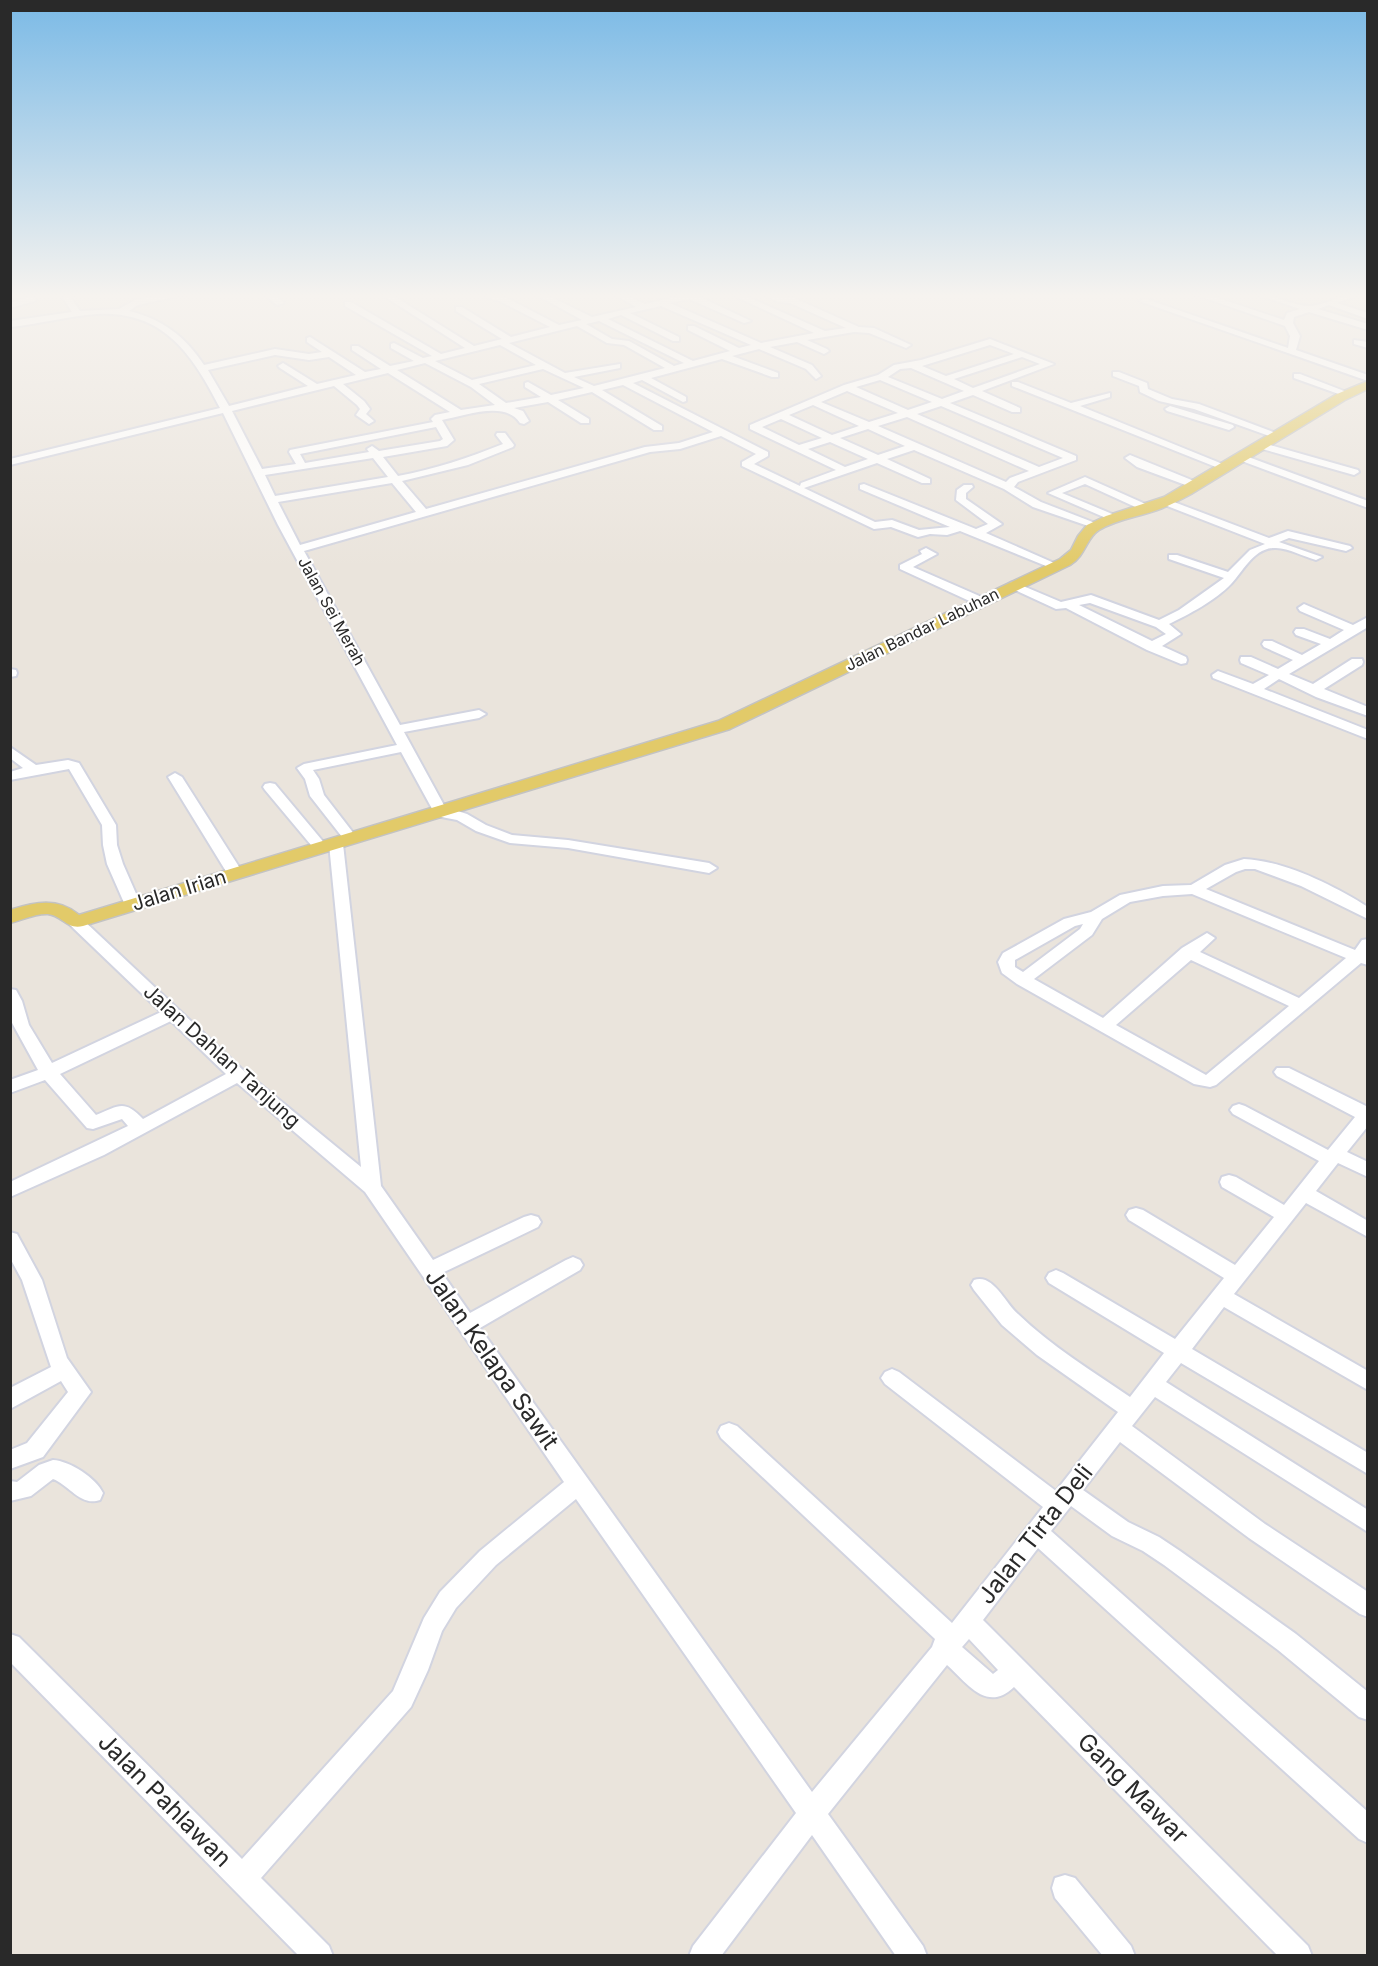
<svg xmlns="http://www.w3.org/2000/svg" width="1378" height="1966" font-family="Inter,sans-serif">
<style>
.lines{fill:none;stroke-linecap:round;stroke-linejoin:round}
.minor-casing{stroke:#d2d4e0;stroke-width:4}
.major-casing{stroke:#c3c3c3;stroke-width:3}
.minor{fill:#fff;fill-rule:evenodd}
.major{fill:#e2ca69;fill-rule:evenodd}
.labels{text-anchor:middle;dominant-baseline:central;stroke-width:4.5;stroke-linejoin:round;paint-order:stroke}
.far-street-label{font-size:16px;fill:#292929;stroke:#fff}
.street-label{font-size:20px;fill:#292929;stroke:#fff}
.near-street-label{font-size:24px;fill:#292929;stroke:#fff}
</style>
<rect width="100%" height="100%" fill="#eae4dc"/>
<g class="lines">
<defs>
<path id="minor" d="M66 293H74L71 298 80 311 119 309 135 300 174 293H191L138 305 129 311C162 319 185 336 204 365L275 349 309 354 322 352 307 342V338L310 337 365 372 381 369 352 350V346H358L390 366 414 361 391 348V344L394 343 423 358 432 356 345 306V302H351L441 354 465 348 379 293H389L474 346 502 339 456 311V307H462L511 337 550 327 499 301 485 297 486 293 505 297 559 325 582 320 533 293H543L592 317 636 307 612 293H622L645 304 692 293H706L698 296 751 321 744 323 689 299 670 303 761 343 814 333 728 293H739L825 331 846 328 790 303 778 302 762 293C773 293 783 296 794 298L859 327 874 328 911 345 906 348 869 333 854 332 807 340 827 349 829 351 824 354 797 342 770 347 812 365 821 376 816 379 806 369 759 349 732 356 778 373V377H772L722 359 651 378 686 397V401L683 402 642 380 633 383 768 452V456L754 464 800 486 801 483 836 470 750 429V425L844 385 878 375 894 365 921 360 990 339 1054 364 982 391 1020 408V412H1012L973 395 950 403 1076 456V460L1018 482 1014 487 1041 502 1103 526 1097 529 1033 507 1004 489 914 450 887 459 930 479V483H922L877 463 804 488 875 522 892 520 919 530 950 527 860 489V485L864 484 976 529 988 524 956 500 957 490 964 485H972L973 487 966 493V499L1002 524 986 533 1061 566 1055 570 1051 568 960 531 947 535 930 534 918 537 891 527 874 529 742 466V462L756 454 721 436 680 449 650 452 304 551 400 725 479 710 486 714 479 718 404 732 445 807 467 814 486 825 512 835 568 840 709 863 717 868 709 873 568 848 510 843 476 831 457 820 436 816 401 752 313 770 319 779 324 795 358 839 351 843 346 842 310 796 305 779 297 768 304 764 397 745 278 525 223 413 10 465V459L220 408C192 354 164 311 97 314 68 316 40 324 10 327V321L72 312 63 298ZM661 306 751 345 739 348 694 326H688V330L730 351 693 361 608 319 621 315 673 341H679V337L630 313ZM599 321 684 363 674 366 629 341 612 339 586 324ZM577 326 607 343 624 345 665 368 594 386 574 377 620 368V364L565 373 509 343ZM500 345 536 365 472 380 435 361ZM990 345 1014 354 946 376 922 366ZM275 355 309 360 329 357 356 375 317 384 283 363 278 366 280 368 308 386 229 406 208 370ZM1022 357 1040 364 973 388 954 379ZM425 363 471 387 495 405 461 410 397 370ZM911 368 964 391 942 399 888 377 900 369ZM543 369 584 388 551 395 528 382 525 383V387L541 397 506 403 479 384ZM388 373 450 412 435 415 431 419 433 422 290 450 289 452 296 464 262 469 232 411 334 386 357 405 360 409 356 415 369 424 374 421 366 414 370 409 364 401 343 384ZM880 380 932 402 908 410 856 387ZM623 385 713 432 679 443 645 447 426 509 402 481 468 465 513 447 514 445 505 433H497L496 435 503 444C468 458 435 469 398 476L383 457 447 446 454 440 442 420C465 416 505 400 520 423L524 424 529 421 523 411 514 408 548 402 581 423H589V419L558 400 592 392 654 430H662V426L602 390ZM847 391 898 413 869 422 821 402ZM813 405 859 426 832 435 789 415ZM941 406 1063 458 1039 467 917 414ZM907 417 1029 471 1010 478 1006 482 878 426ZM781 419 822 438 799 445 762 427ZM436 427 443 439 440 441 379 451 372 446 367 449 369 452 305 463 300 454ZM868 429 905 446 878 455 840 438ZM830 442 868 459 845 467 808 449ZM373 458 388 477 275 496 265 475ZM392 483 416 512 300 545 278 502Z
M263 293H272L284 303 277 305Z
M1191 293H1203L1284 320 1287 313 1300 309 1252 293C1272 293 1288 305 1308 306 1322 307 1344 293 1363 293L1337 303 1368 313V319L1329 305 1318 309 1368 324V330L1309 312 1294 317 1293 323 1300 336 1296 350 1368 375V381L1139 301 1146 299 1288 348 1290 336 1285 326Z
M32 296 36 299 35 301 10 308V303Z
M1354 340 1368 342V348L1354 344Z
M1113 372H1119L1147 383 1148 389 1172 399 1199 404 1284 436 1275 438 1194 409 1159 401 1140 392 1139 386 1113 376Z
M1294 374H1300L1352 394 1347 397 1294 378Z
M1012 382H1018L1071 403 1110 393V397L1080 406 1230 467 1225 470 1221 469 1012 386Z
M1170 406 1233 425 1234 427 1229 430 1167 411 1165 409Z
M1263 443 1358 470 1359 472 1354 475 1259 448V444Z
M1130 455 1199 483 1200 485 1199 487H1191L1137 467 1125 458Z
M1243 455 1368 501V508L1239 460 1238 458Z
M1085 477 1150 506 1152 508 1150 510H1142L1085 484 1062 493 1117 516 1119 518 1113 521 1048 493Z
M1166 499 1269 538 1288 531 1350 546 1352 548 1346 551 1289 538 1279 542 1322 557 1316 560C1304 557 1289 548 1276 548 1254 547 1243 572 1231 584 1216 600 1188 615 1169 624L1181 634 1162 646 1186 657 1187 660 1186 663 1181 664 1147 650 1066 608 1056 609 1006 586 1012 582 1016 583 1061 602 1091 595 1159 620 1179 610 1224 578 1169 559V555H1177L1228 572 1250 550 1265 544 1162 504V500ZM1090 603 1156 627 1166 634 1152 641 1079 605Z
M926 548 937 554 913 567 984 598V604H976L900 569V565L922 554 920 551Z
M1304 604 1353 625 1368 617V627L1289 674 1313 684 1352 659H1362L1363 662 1362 665 1324 689 1368 707V716L1316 697 1279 679 1264 689 1368 730V739L1213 678 1212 675 1218 671 1253 684 1269 675 1241 663 1240 660 1241 657H1251L1278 669 1293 660 1264 647 1262 644 1264 641H1272L1302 655 1321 644 1296 635 1294 632 1296 629H1304L1330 639 1344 630 1300 611 1298 608Z
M10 669 16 670 17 673 16 676 10 677Z
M10 747 36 765 68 760 79 763 116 825 117 845 123 864 141 905 139 908H127L125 905 107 864 103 845 102 825 69 769 10 780V772L23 768 10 758Z
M175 773 182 777 243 873 240 876H230L227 873 168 777Z
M270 783 275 784 326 845 328 848 326 851H316L265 790 263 787 265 784Z
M336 840 343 844 381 1186 433 1260 524 1217 531 1215 538 1217 541 1222 538 1227 442 1273 470 1313 566 1260 573 1257 580 1260 583 1265 580 1270 480 1328 812 1792 932 1647 935 1639 721 1438 718 1432 721 1426 729 1423 737 1426 952 1623 1043 1507 885 1384 881 1378 885 1372 892 1369 899 1372 1056 1491 1118 1412 1037 1355 1002 1325 974 1290 971 1285 974 1280C993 1273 1005 1303 1018 1314 1051 1346 1092 1371 1130 1397L1164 1353 1049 1283 1046 1278 1049 1273 1056 1270 1063 1273 1175 1339 1224 1278 1129 1220 1126 1215 1129 1210 1136 1208 1143 1210 1235 1265 1274 1217 1222 1187 1220 1182 1222 1177 1229 1175 1236 1177 1284 1205 1319 1161 1233 1114 1230 1110 1233 1106 1239 1104 1245 1106 1328 1150 1355 1117 1277 1076 1274 1072 1277 1068H1289L1368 1107V1126L1347 1152 1368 1162V1177L1338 1163 1316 1191 1368 1221V1237L1306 1203 1234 1294 1368 1371V1390L1224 1307 1192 1349 1368 1453V1474L1181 1363 1166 1382 1368 1510V1532L1155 1397 1132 1426 1265 1524 1368 1592V1617L1360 1614 1249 1538 1120 1442 1083 1490 1128 1522 1159 1537 1180 1551 1296 1634 1368 1692V1720L1359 1717 1278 1650 1164 1565 1143 1551 1112 1536 1071 1506 1051 1531 1368 1812V1843L1359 1839 1038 1548 983 1620 1266 1904 1308 1946 1312 1956H1278L1014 1687C987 1713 968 1684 947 1665L828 1814 923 1946 927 1956H896L812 1835 721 1956H689L693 1946 796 1813 576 1499 496 1565 456 1608 442 1631 428 1670 411 1707 261 1878 329 1946 333 1956H299L10 1662V1634L19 1637 242 1859 393 1691 424 1618 440 1592 480 1551 564 1482 365 1192 237 1083 104 1155 10 1197V1182L128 1126 122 1119 93 1129 87 1128 45 1080 10 1093V1080L38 1070 11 1021 10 989 16 990 22 1001 29 1025 52 1063 161 1012 70 925 68 922 76 917 82 919 244 1071 361 1167 329 844ZM171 1021 226 1074 143 1119C124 1099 119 1106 96 1115L60 1074ZM969 1639 998 1670 993 1674 962 1647Z
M1244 859C1285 861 1333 885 1368 907V919L1301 886 1255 869H1245L1236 872 1206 889 1355 950 1362 940 1368 939V965L1361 963 1216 1085 1210 1087 1194 1084 1017 984 1002 973 998 962 1003 953 1064 919 1091 912 1120 895 1163 886 1191 885 1225 865ZM1192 894 1346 958 1299 998 1200 952 1215 938 1207 933 1182 948 1103 1018 1034 979 1092 935 1102 919 1130 902 1163 896ZM1083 924 1080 929 1023 972 1015 967V960L1075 926ZM1191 960 1289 1006 1206 1075 1116 1025Z
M10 1232 17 1234 42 1280 67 1358 91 1392 43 1457 10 1469V1450L27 1443 68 1392 61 1381 10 1409V1388L51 1367 22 1280 10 1258Z
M53 1460C70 1461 96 1478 103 1493L100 1500C81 1507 69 1485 53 1479L31 1496 10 1501V1481L17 1482 39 1465Z
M1065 1875 1075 1878 1131 1946 1135 1956H1103L1055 1898 1052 1888 1055 1878Z"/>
<path id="major" d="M1368 381V389L1345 400 1191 494C1180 500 1169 506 1157 510 1138 517 1117 519 1099 530 1086 538 1086 555 1070 565L730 729 83 926C67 930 63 916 48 914 36 913 22 920 10 923V910C35 902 58 897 79 915L718 721 1060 559 1071 550 1078 536 1087 525 1106 516 1164 497 1337 394Z"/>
</defs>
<!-- minor casing -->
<use href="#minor" class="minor-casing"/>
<!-- major casing -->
<use href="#major" class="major-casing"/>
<!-- minor -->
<use href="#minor" class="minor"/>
<!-- major -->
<use href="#major" class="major"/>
</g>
<!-- sky -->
<linearGradient id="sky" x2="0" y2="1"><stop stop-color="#7bbae6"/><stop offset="0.52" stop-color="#f6f3ef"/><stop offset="1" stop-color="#f6f3ef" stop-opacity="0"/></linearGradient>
<rect width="1378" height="568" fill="url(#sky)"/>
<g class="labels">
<!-- far-street labels -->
<g class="far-street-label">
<text transform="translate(332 611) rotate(61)">Jalan Sei Merah</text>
<text transform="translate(922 629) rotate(-26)">Jalan Bandar Labuhan</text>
</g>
<!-- street labels -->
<g class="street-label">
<text transform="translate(179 890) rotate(-17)">Jalan Irian</text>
<text transform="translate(222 1056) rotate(42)">Jalan Dahlan Tanjung</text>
</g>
<!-- near-street labels -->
<g class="near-street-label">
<text transform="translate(492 1359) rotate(55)">Jalan Kelapa Sawit</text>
<text transform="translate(1035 1534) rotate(-52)">Jalan Tirta Deli</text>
<text transform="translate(1133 1788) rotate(45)">Gang Mawar</text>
<text transform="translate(165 1800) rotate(45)">Jalan Pahlawan</text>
</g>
</g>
<!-- border -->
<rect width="1378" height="1966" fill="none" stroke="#292929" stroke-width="24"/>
</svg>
